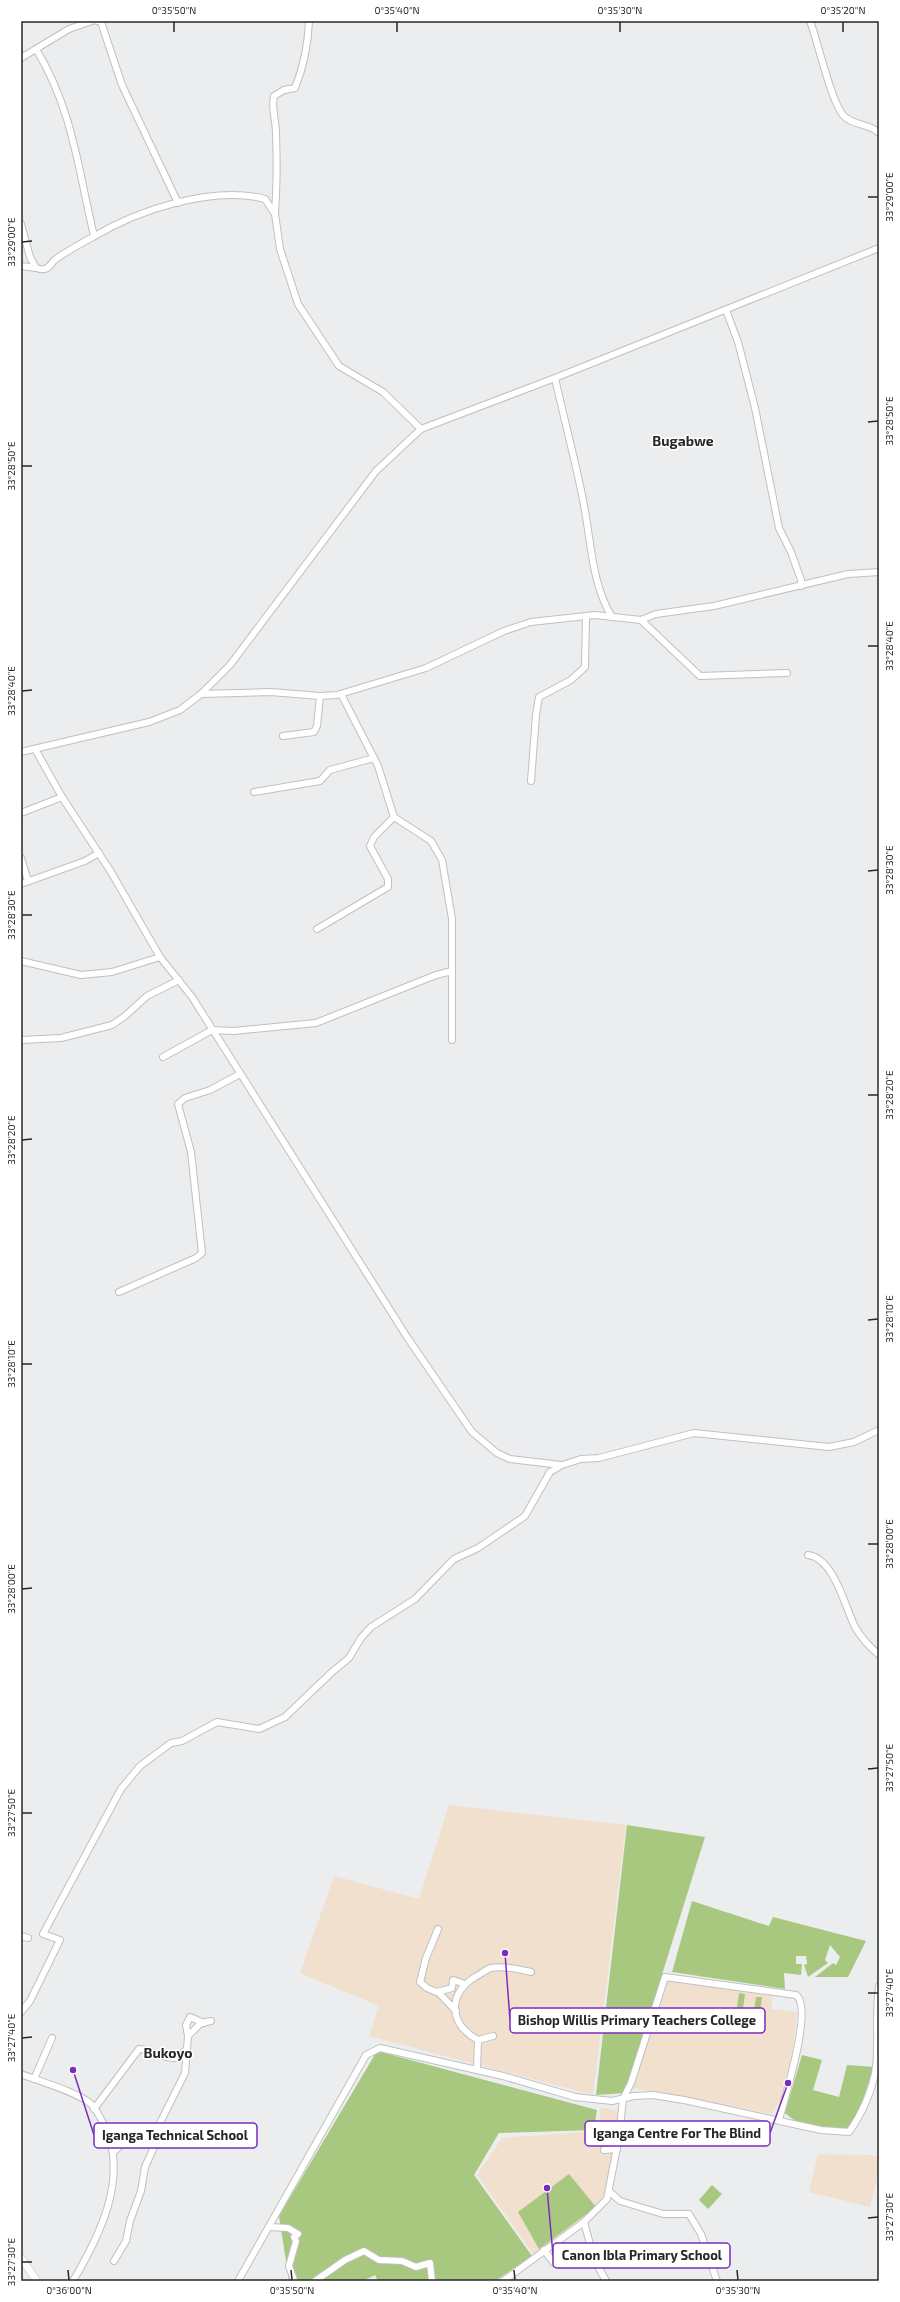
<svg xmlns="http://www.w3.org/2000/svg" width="900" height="2302" font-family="'Exo 2',sans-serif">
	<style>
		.education { fill: #f2e0cf }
		.green { fill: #a8c87f }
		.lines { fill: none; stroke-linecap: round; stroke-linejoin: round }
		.minor-casing { stroke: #bfc0c1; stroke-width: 8 }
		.major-casing { stroke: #bfc0c1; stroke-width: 8 }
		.minor { stroke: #fff; stroke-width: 6 }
		.major { stroke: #fff; stroke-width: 7 }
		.ticks { fill: none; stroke: #272728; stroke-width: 1.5 }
		.labels { text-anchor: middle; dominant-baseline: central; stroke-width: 3; stroke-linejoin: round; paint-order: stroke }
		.quarter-label { font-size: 14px; font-weight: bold; fill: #272728; stroke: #fff }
		.leader { fill: none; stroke: #7b2cbf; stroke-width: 1.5 }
		.callout-dot { fill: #7b2cbf; stroke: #fff; stroke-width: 1.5 }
		.callout { fill: #fff; stroke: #7b2cbf; stroke-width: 1.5 }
		.callout-label { font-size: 13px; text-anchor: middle; font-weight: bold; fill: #272728 }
		.neatline { fill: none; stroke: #272728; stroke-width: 1.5 }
		.ticks-label { font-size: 10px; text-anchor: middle; fill: #272728 }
	</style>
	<rect width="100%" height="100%" fill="#ecedef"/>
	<!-- education -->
	<g class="education">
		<polygon points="449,1805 626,1825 593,2095 369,2036 379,2006 300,1973 334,1876 419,1899"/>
		<polygon points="666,1981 773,1996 771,2009 797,2012 792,2055 781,2098 773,2114 633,2088"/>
		<polygon points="601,2108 619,2110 611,2178 606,2197 599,2207 534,2255 477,2175 502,2138 597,2131"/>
		<polygon points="818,2154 870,2155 879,2157 879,2170 870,2207 809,2192"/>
	</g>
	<!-- green -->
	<g class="green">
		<polygon points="627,1825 705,1837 625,2093 596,2095"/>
		<polygon points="692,1901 769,1926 773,1917 866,1941 848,1977 815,1977 833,1963 836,1965 840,1957 830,1945 825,1960 828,1963 808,1977 804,1965 807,1964 806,1956 796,1956 796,1964 802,1964 801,1975 784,1973 785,1989 672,1972"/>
		<polygon points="739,1993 745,1994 741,2023 735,2022"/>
		<polygon points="756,1997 762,1997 758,2026 752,2025"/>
		<polygon points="377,2051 597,2110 594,2130 499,2133 474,2175 532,2256 495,2281 378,2281 375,2275 363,2281 289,2281 279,2216"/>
		<path d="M802,2055l20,5 -9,30 26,7 8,-32 27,2 -18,53 -8,10c-22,-1 -46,-1 -63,-17z"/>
		<polygon points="569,2174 596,2207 539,2249 518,2212"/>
		<polygon points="712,2185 722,2194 708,2209 699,2200"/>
	</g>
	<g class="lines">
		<defs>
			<g id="minor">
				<polyline points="97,21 101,22 122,85 178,203"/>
				<path d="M810,21c8,21 21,80 33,94 9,11 27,8 36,18"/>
				<path d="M36,49c37,61 42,120 58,187"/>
				<polyline points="21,58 69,29 92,21"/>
				<path d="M275,212c2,-26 2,-52 1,-79 0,-12 -5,-26 -2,-37l10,-6 11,-2c9,-22 13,-43 14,-67"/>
				<path d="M21,224l9,33 6,11c3,1 6,2 9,1 6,-2 6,-7 11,-10 11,-8 24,-15 37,-22 45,-27 120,-52 172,-38l10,15 5,35 18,55 41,62 44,26 38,37"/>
				<polyline points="21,266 36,268"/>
				<polyline points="726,310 738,342 755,408 779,528 791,552 801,580 801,586"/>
				<path d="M555,378c9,41 20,81 28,122 8,38 8,83 29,117"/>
				<polyline points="641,620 700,676 787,673"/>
				<polyline points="201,694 271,692 320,696 337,695 426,668 504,631 531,622 595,615 641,620 656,614 714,606 848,574 879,572"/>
				<polyline points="341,694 378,766 394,817 431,841 442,860 452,919 452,1040"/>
				<polyline points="283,736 314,732 317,726 320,696"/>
				<polyline points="35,749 62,797 111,872 160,957 192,997 407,1337 472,1432 497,1453 510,1459 561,1465"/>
				<polyline points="21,752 149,722 180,710 201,694 230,665 376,471 421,429 555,378 879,248"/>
				<polyline points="531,781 536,715 539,697 571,680 585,667 586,616"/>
				<polyline points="254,792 320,781 330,770 374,758"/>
				<polyline points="21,813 62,797"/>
				<polyline points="21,858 28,881"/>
				<polyline points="21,884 85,861 99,853"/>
				<polyline points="317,929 388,887 388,879 370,846 374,837 394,817"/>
				<polyline points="21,961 81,975 112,972 160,957"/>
				<polyline points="21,1040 61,1038 112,1025 125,1016 147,996 179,980"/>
				<polyline points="163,1057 212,1030 234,1031 316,1023 436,975 452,971"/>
				<polyline points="119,1292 196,1258 202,1253 191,1152 178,1104 185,1098 210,1090 240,1074"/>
				<path d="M808,1555c26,3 37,52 47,72 5,9 16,21 24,28"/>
				<polyline points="438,1929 426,1958 420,1982 427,1988 439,1993 456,2011"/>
				<polyline points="21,1936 28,1938"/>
				<polyline points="437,1992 452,1988 453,1980 465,1984"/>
				<polyline points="21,2012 30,2001 60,1940 43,1934 121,1789 140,1766 171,1743 182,1741 217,1722 259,1729 285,1717 332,1672 349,1658 361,1638 371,1627 415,1599 454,1559 478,1548 525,1516 550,1472 562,1465 581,1459 599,1458 694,1433 829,1447 854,1442 879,1430"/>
				<polyline points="188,2036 186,2025 190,2017 204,2023"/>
				<polyline points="478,2040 493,2036"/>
				<path d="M477,2070l1,-30c-29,-16 -31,-45 -3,-63 5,-2 11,-8 16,-9 14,-2 27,1 40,4"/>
				<path d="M21,2074c17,7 57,18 70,30 6,6 10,15 14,23 24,51 -6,110 -32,154"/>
				<polyline points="34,2079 52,2038"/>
				<path d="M94,2109l45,-60c5,-1 24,10 37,9l10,-8"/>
				<polyline points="125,2139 124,2132 127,2129 135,2132"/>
				<polyline points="604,2150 617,2149"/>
				<path d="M113,2153c17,-18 21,-22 45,-26"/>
				<polyline points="610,2192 620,2201 663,2214 689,2214 701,2234 717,2281"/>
				<polyline points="584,2222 594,2259 606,2281"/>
				<polyline points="269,2227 288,2228 298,2234 294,2237 296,2241 289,2266 294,2280"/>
				<polyline points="544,2250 554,2263"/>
				<polyline points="114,2261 126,2241 130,2221 141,2191 145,2167 159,2136 158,2127 185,2073 188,2036 201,2023 211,2021"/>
				<path d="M238,2281l128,-226 14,-7 123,28 72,21 37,4 22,-5 19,-1 31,5 137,30 28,2c13,-18 24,-43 27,-65 3,-27 -1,-54 3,-81"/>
				<polyline points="315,2281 345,2260 364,2251 379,2260 402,2261 416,2267 430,2263 432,2281"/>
				<path d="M503,2281l81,-59 23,-23 12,-62 4,-38 8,-16 34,-106 131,18c18,12 -12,105 -17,125"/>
			</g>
			<polyline id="major" points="21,2258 37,2281"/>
		</defs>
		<!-- minor casing -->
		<use href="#minor" class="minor-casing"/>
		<!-- major casing -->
		<use href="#major" class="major-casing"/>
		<!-- minor -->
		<use href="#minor" class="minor"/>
		<!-- major -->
		<use href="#major" class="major"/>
	</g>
	<!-- ticks -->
	<path class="ticks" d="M174,22v10M397,22v10M620,22v10M843,22v10M868,197h10M22,242l10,-1M868,422l10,-1M22,466h10M868,646h10M22,691l10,-1M868,871l10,-1M22,915h10M868,1095h10M22,1140l10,-1M868,1320l10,-1M22,1364h10M868,1544h10M22,1589l10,-1M868,1769l10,-1M22,1813h10M868,1993h10M22,2038l10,-1M868,2218l10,-1M22,2262h10M68,2270l1,10M291,2270l1,10M514,2270l1,10M737,2270l1,10"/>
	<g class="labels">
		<!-- quarter labels -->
		<g class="quarter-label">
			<text x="683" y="440">Bugabwe</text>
			<text x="168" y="2052">Bukoyo</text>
		</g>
	</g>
	<!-- callouts -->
	<path class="leader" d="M505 1953L510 2020M788 2083L770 2133M73 2070L94 2135M547 2188L553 2255"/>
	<g class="callout-dot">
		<circle cx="505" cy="1953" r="4"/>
		<circle cx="788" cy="2083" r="4"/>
		<circle cx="73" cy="2070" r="4"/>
		<circle cx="547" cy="2188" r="4"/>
	</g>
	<g class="callout">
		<rect x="510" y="2008" width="255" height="25" rx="4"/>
		<rect x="585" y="2121" width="185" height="25" rx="4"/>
		<rect x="94" y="2123" width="163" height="25" rx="4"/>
		<rect x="553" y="2243" width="177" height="25" rx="4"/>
	</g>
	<g class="callout-label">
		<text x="637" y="2025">Bishop Willis Primary Teachers College</text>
		<text x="677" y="2138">Iganga Centre For The Blind</text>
		<text x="175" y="2140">Iganga Technical School</text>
		<text x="642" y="2260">Canon Ibla Primary School</text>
	</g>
	<!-- border -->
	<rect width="900" height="2302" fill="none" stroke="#ffffff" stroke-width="44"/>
	<rect x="22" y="22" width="856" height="2258" class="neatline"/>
	<g class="ticks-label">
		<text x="174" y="14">0°35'50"N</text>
		<text x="397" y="14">0°35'40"N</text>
		<text x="620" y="14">0°35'30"N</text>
		<text x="843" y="14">0°35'20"N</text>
		<text transform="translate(889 197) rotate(-90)" y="4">33°29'00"E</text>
		<text transform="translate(11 242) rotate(-90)" y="4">33°29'00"E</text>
		<text transform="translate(889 421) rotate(-90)" y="4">33°28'50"E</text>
		<text transform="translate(11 466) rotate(-90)" y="4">33°28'50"E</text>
		<text transform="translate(889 646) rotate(-90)" y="4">33°28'40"E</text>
		<text transform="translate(11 691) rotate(-90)" y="4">33°28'40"E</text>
		<text transform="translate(889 870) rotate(-90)" y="4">33°28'30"E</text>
		<text transform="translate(11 915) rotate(-90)" y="4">33°28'30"E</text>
		<text transform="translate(889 1095) rotate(-90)" y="4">33°28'20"E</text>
		<text transform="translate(11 1140) rotate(-90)" y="4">33°28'20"E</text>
		<text transform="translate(889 1319) rotate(-90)" y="4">33°28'10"E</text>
		<text transform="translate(11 1364) rotate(-90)" y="4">33°28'10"E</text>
		<text transform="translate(889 1544) rotate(-90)" y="4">33°28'00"E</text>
		<text transform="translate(11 1589) rotate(-90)" y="4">33°28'00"E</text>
		<text transform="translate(889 1768) rotate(-90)" y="4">33°27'50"E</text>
		<text transform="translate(11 1813) rotate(-90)" y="4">33°27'50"E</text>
		<text transform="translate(889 1993) rotate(-90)" y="4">33°27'40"E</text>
		<text transform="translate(11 2038) rotate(-90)" y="4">33°27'40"E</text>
		<text transform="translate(889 2217) rotate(-90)" y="4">33°27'30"E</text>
		<text transform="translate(11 2262) rotate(-90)" y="4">33°27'30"E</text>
		<text x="69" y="2294">0°36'00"N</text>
		<text x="292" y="2294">0°35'50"N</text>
		<text x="515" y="2294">0°35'40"N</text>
		<text x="738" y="2294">0°35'30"N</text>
	</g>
</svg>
